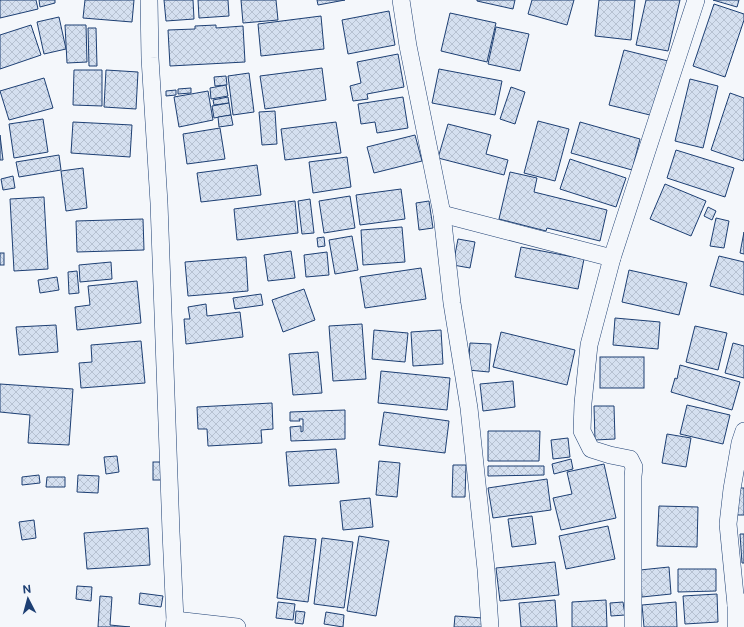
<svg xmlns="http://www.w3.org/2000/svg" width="744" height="627" font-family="'Public Sans',sans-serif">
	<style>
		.building { fill: url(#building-cross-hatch); stroke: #1d3f73 }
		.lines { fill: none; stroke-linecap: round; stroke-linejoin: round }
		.street-casing { stroke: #1d3f73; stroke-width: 18 }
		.street { stroke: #f4f7fb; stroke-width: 17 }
	</style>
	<defs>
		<pattern id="building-cross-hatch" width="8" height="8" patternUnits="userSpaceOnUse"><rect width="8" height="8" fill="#d5e0f0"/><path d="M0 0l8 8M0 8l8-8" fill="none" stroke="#b6c1d1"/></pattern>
	</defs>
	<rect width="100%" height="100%" fill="#f4f7fb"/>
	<!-- building -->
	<g class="building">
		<polygon points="0,0 36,0 38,9 0,18"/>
		<polygon points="39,0 55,0 55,3 40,7"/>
		<polygon points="85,0 134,0 132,22 83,18"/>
		<polygon points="164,0 193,0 194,19 166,21"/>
		<polygon points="198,0 228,0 229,16 199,18"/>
		<polygon points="241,0 276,0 278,20 243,23"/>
		<polygon points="317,0 345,0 318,5"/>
		<polygon points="477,0 515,0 513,9 477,1"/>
		<polygon points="532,0 574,0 567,25 528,14"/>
		<polygon points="599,0 635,0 631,40 595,36"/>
		<polygon points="646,0 680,0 668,51 636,45"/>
		<polygon points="713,0 739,0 737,7"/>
		<polygon points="714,4 744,14 744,20 725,77 693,66"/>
		<polygon points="389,11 395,45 348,54 342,20"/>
		<polygon points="450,13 496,23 487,62 441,51"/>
		<polygon points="321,16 324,49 261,56 258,24"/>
		<polygon points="59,17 66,49 44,54 37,22"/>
		<polygon points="31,25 41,55 0,69 0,35"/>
		<polygon points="65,25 86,25 87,62 67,63"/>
		<polygon points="216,25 216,28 243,26 245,62 170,66 168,30 195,29 195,26"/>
		<polygon points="496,27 529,34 520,71 488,64"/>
		<polygon points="88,28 96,28 97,66 89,66"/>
		<polygon points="624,50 668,61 654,116 609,105"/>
		<polygon points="398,54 404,87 367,94 368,99 353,101 350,86 361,83 357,62"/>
		<polygon points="322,68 326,100 265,109 260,76"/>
		<polygon points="439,69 502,81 495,115 432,103"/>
		<polygon points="74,70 102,70 102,106 73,105"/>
		<polygon points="106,70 138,72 136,109 104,107"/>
		<polygon points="249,73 254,112 233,115 228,76"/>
		<polygon points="226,76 227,85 215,86 214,77"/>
		<polygon points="44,78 53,108 9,120 0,91"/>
		<polygon points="690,79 718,86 703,148 675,141"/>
		<polygon points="226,85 228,96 211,99 210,88"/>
		<polygon points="511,87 525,92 515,124 500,119"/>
		<polygon points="191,88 191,93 178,94 178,89"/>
		<polygon points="176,90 176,95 166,96 166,91"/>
		<polygon points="208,91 213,120 179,127 174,97"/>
		<polygon points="730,93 744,98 744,158 743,161 711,150"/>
		<polygon points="228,97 229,103 214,105 213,100"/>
		<polygon points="403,97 408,128 377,133 375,122 361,124 358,104"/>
		<polygon points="229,103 231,115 214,118 212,106"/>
		<polygon points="275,111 277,144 262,145 259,112"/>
		<polygon points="231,115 233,125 219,127 218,117"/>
		<polygon points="43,119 48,152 14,158 9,124"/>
		<polygon points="538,121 569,129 555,181 524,173"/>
		<polygon points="73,122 132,125 130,157 71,153"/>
		<polygon points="336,122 341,153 285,160 281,129"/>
		<polygon points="580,122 640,139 632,170 571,153"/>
		<polygon points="448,124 491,135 486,154 508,160 504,175 438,158"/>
		<polygon points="220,128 225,159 187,164 183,134"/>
		<polygon points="0,135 3,160 0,160"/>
		<polygon points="415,135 422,161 374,173 367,147"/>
		<polygon points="676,150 734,168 725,197 667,178"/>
		<polygon points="59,155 61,170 19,177 16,162"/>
		<polygon points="347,157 351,187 313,193 309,162"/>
		<polygon points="570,159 626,178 616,207 560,189"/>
		<polygon points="257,165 261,195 201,202 197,173"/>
		<polygon points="83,168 87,208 66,211 61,171"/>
		<polygon points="510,172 537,178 534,192 607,210 600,241 547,228 546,231 499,219"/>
		<polygon points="13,176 15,188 3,190 1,179"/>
		<polygon points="665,184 706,201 691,236 650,219"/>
		<polygon points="401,189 405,219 360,225 356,195"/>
		<polygon points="350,196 355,228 324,233 319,201"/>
		<polygon points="44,197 48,269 14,271 10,199"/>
		<polygon points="310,199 314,233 302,234 298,201"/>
		<polygon points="295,201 298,233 237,240 234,209"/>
		<polygon points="429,201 433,228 419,230 416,203"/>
		<polygon points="708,207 716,211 712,220 704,216"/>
		<polygon points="716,218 729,221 724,248 710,246"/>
		<polygon points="143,219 144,250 77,252 76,221"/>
		<polygon points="402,227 405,262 363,265 361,230"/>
		<polygon points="744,232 744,254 740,253"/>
		<polygon points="352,236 358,270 335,274 329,240"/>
		<polygon points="324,237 325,246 318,247 317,238"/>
		<polygon points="458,239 475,242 470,268 453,265"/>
		<polygon points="521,247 584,259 578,289 515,277"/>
		<polygon points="291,251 295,278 268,281 264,255"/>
		<polygon points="327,252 329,275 306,277 304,255"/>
		<rect x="0" y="253" width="4" height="12"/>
		<polygon points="719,256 744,262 744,295 710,286"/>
		<polygon points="246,257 248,291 188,296 185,262"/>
		<polygon points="111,262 112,279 80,282 79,265"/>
		<polygon points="421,268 426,299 365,308 360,277"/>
		<polygon points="629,270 687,283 679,315 622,302"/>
		<polygon points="77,271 79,293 69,294 68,272"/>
		<polygon points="57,277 59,290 40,293 38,280"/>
		<polygon points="137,281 141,323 77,330 75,307 90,305 88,286"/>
		<polygon points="304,289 315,320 283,332 272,300"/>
		<polygon points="261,294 263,305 235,309 233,298"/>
		<polygon points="206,304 207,316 240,312 243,337 186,344 184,319 190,319 188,307"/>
		<polygon points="615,318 660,322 658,349 613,345"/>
		<polygon points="362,324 366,379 333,381 329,326"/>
		<polygon points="56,325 58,352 19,355 16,327"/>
		<polygon points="695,326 727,333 718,370 686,362"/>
		<polygon points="374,330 408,333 405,362 372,359"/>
		<polygon points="441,330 443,364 413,366 411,332"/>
		<polygon points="501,332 575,350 567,385 493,367"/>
		<polygon points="141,341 145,383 81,388 79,363 92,362 91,345"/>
		<polygon points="470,343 491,344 489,372 468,370"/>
		<polygon points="733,343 744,346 744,378 725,373"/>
		<polygon points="318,352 322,393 293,395 289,354"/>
		<rect x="600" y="357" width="44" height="31"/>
		<polygon points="680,365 740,382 732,410 671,392 675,378 677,379"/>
		<polygon points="381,371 450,378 447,410 378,403"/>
		<polygon points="513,381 515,407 483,411 480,384"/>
		<polygon points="0,384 73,389 69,445 28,443 30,415 0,412"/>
		<polygon points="272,403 273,429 261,430 262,443 208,446 207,429 198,429 197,407"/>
		<polygon points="687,405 730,415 723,444 680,434"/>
		<polygon points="594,406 614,406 615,439 595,440"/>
		<polygon points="345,410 345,439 291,441 290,427 301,426 301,432 303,431 303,419 299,419 300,421 290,421 290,412"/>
		<polygon points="384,412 449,421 445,453 379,445"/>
		<polygon points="488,431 540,431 539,461 488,461"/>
		<polygon points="667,434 691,438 686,467 662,463"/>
		<polygon points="568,438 570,457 553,459 551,440"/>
		<polygon points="336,449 339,483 289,486 286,452"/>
		<polygon points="117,456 119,472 106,474 104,457"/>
		<polygon points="571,459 573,469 554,474 552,464"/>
		<polygon points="379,461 400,463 397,497 376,495"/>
		<rect x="153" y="462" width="8" height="18"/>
		<polygon points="604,464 616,518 561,530 553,498 572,494 567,472"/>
		<polygon points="453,465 466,465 465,497 452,497"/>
		<polygon points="488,466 544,466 544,475 488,476"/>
		<polygon points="39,475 40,483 22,485 22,477"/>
		<polygon points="78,475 99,476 98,493 77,492"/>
		<polygon points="47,477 65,477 65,487 46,487"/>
		<polygon points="547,479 551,510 493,518 488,488"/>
		<polygon points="740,488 744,488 744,515 737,515"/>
		<polygon points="370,498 373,527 343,530 340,501"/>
		<polygon points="659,506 698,507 697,547 657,546"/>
		<polygon points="532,516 536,544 512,547 508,519"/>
		<polygon points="34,520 36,538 22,540 19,522"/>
		<polygon points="608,526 615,559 566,569 559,536"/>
		<polygon points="148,528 150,565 87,569 84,533"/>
		<polygon points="740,534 744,534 744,563 742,563"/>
		<polygon points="284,536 316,539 308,602 277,598"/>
		<polygon points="359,536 389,541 376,616 347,611"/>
		<polygon points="322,538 353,542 344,608 314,604"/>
		<polygon points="555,562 559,595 500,601 496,568"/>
		<polygon points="669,567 671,594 642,597 640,570"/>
		<polygon points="678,569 716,569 716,591 678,592"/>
		<polygon points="77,586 92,587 91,601 76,599"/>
		<polygon points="140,593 163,596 161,607 139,604"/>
		<polygon points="717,594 718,622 685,624 683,596"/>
		<polygon points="100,596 112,597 110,625 130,627 98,627"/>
		<polygon points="555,600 557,627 521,627 519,603"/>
		<polygon points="606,600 607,627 572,627 572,602"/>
		<polygon points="278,602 295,604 293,620 276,618"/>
		<polygon points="623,602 625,615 611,616 610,603"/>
		<polygon points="676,602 677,627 644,627 642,605"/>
		<polygon points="296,611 305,612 303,624 295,623"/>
		<polygon points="326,612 344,615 343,627 324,624"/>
		<polygon points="455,616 483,618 482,627 454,627"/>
	</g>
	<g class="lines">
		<defs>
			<g id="street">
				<polyline points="149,0 150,58 159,203 171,532 175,620 174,627"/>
				<polyline points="401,0 408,46 442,214 452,303 469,408 486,569 490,627"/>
				<polyline points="442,214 612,258"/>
				<polyline points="736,605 728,524 732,489 740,443 744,431"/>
				<polyline points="175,620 237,627"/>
				<polyline points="633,627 633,476 634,467 630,459 610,455 591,449 582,431 583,403 589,345 612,258 696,0"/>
				<polyline points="736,627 736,605 744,602"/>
			</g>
		</defs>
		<!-- street casing -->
		<use href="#street" class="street-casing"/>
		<!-- street -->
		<use href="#street" class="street"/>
	</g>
	<!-- north arrow -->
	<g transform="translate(28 599) rotate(354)" stroke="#f4f7fb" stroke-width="3" paint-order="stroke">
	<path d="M0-3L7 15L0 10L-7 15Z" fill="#1d3f73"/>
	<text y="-6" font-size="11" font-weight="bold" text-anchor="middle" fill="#1d3f73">N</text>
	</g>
</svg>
